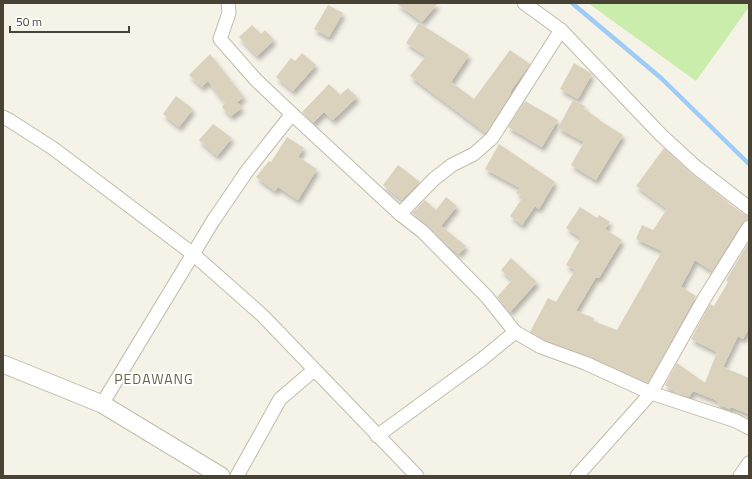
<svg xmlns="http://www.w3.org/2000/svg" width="752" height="479" font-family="'Titillium Web',sans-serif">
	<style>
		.green { fill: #cbedac }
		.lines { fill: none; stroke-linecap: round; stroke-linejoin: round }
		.stream { stroke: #9eccf7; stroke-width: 4.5 }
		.building { fill: #dbd2be; filter: url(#shadow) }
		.minor-casing { stroke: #c2bba9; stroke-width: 15 }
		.tertiary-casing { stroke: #c2bba9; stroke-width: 19 }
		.minor { stroke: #fff; stroke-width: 13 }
		.tertiary { stroke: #fff; stroke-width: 17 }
		.labels { text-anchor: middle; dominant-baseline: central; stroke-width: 4; stroke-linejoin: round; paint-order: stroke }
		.quarter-label { font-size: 14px; letter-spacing: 1px; fill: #6d624b; stroke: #fff }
	</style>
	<defs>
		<filter id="shadow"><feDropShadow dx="2.5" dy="4.5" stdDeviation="2" flood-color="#0004"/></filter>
	</defs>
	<rect width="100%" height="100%" fill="#f5f2e7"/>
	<!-- green -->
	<polygon class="green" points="588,3 749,3 749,7 696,81"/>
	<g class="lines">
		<!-- stream -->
		<polyline class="stream" points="572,3 661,78 749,164"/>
	</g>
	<!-- building -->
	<g class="building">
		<polygon points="396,3 438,3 422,22"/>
		<polygon points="328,5 343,13 329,37 314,29"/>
		<polygon points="419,23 469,55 451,82 474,99 510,50 530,64 510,92 511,93 486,133 410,76 426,56 406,43"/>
		<polygon points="252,25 261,34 265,30 274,40 257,56 239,37"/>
		<polygon points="302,53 316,65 293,91 276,77 291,58 295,61"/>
		<polygon points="210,54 244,97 237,102 242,108 231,116 222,107 225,103 208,81 202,87 189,75"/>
		<polygon points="574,63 592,74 578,99 560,89"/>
		<polygon points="329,84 340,95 348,88 357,97 333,120 324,112 313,123 302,112"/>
		<polygon points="176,96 193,109 179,127 163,114"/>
		<polygon points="573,100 585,106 584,109 599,119 599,120 623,135 596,180 571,165 584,142 558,128"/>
		<polygon points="525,101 558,120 542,147 508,127"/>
		<polygon points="213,124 232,138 217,156 199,140"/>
		<polygon points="287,137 304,148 298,157 317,169 298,200 278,187 275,191 256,177 269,161 271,162"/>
		<polygon points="499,144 555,182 539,209 535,206 522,225 510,216 523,197 516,193 520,188 485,169"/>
		<polygon points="664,148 691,173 728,202 728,203 744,214 749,216 749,219 742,223 712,271 695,260 681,287 696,296 648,383 588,356 544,340 530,332 548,298 556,302 575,270 566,265 581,238 566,228 580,207 597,218 599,215 610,222 605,229 622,240 599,278 596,277 576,311 594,318 593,321 617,330 662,251 636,239 642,225 653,230 667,209 636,186"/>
		<polygon points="398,165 420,182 402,200 383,185"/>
		<polygon points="446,197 457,206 441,226 466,246 459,254 447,245 428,226 412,213 425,200 436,210"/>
		<polygon points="749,242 749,328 743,339 738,336 723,367 749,378 749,414 731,407 730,409 717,404 718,401 693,391 689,397 676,393 665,385 677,363 705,383 717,352 691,339 710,304 714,306 728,282 726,280"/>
		<polygon points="511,258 537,282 510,312 497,297 512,280 501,270"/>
	</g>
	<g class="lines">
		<defs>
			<g id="minor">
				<polyline points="228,3 229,13 220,39 256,80 292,114 400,214 423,232 487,297 515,332 541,347 585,363 651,393 736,421 749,428"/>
				<polyline points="524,3 561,30 661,135 696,167 749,208"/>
				<polyline points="3,117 9,120 54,149 193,254 263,316 417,476"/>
				<polyline points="400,214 434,179 452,165 474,154 492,138 561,30"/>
				<polyline points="102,404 213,221 247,171 292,114"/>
				<polyline points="377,436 481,360 515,332"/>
				<polyline points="237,476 280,399 314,370"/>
				<polyline points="577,476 651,393 704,299 749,227"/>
				<polyline points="740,476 749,463"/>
			</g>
			<polyline id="tertiary" points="3,364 102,404 221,476"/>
		</defs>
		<!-- minor casing -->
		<use href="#minor" class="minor-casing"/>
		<!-- tertiary casing -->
		<use href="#tertiary" class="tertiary-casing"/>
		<!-- minor -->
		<use href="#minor" class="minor"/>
		<!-- tertiary -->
		<use href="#tertiary" class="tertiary"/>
	</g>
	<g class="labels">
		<!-- quarter labels -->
		<g class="quarter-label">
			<text x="154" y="378">PEDAWANG</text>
		</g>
	</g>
	<!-- border -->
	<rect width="752" height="479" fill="none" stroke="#494335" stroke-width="8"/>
	<!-- scale -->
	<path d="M10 26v6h119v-6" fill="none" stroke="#494335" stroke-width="2"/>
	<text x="16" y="26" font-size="12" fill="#494335" stroke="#ffffff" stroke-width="3" paint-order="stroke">50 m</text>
</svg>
